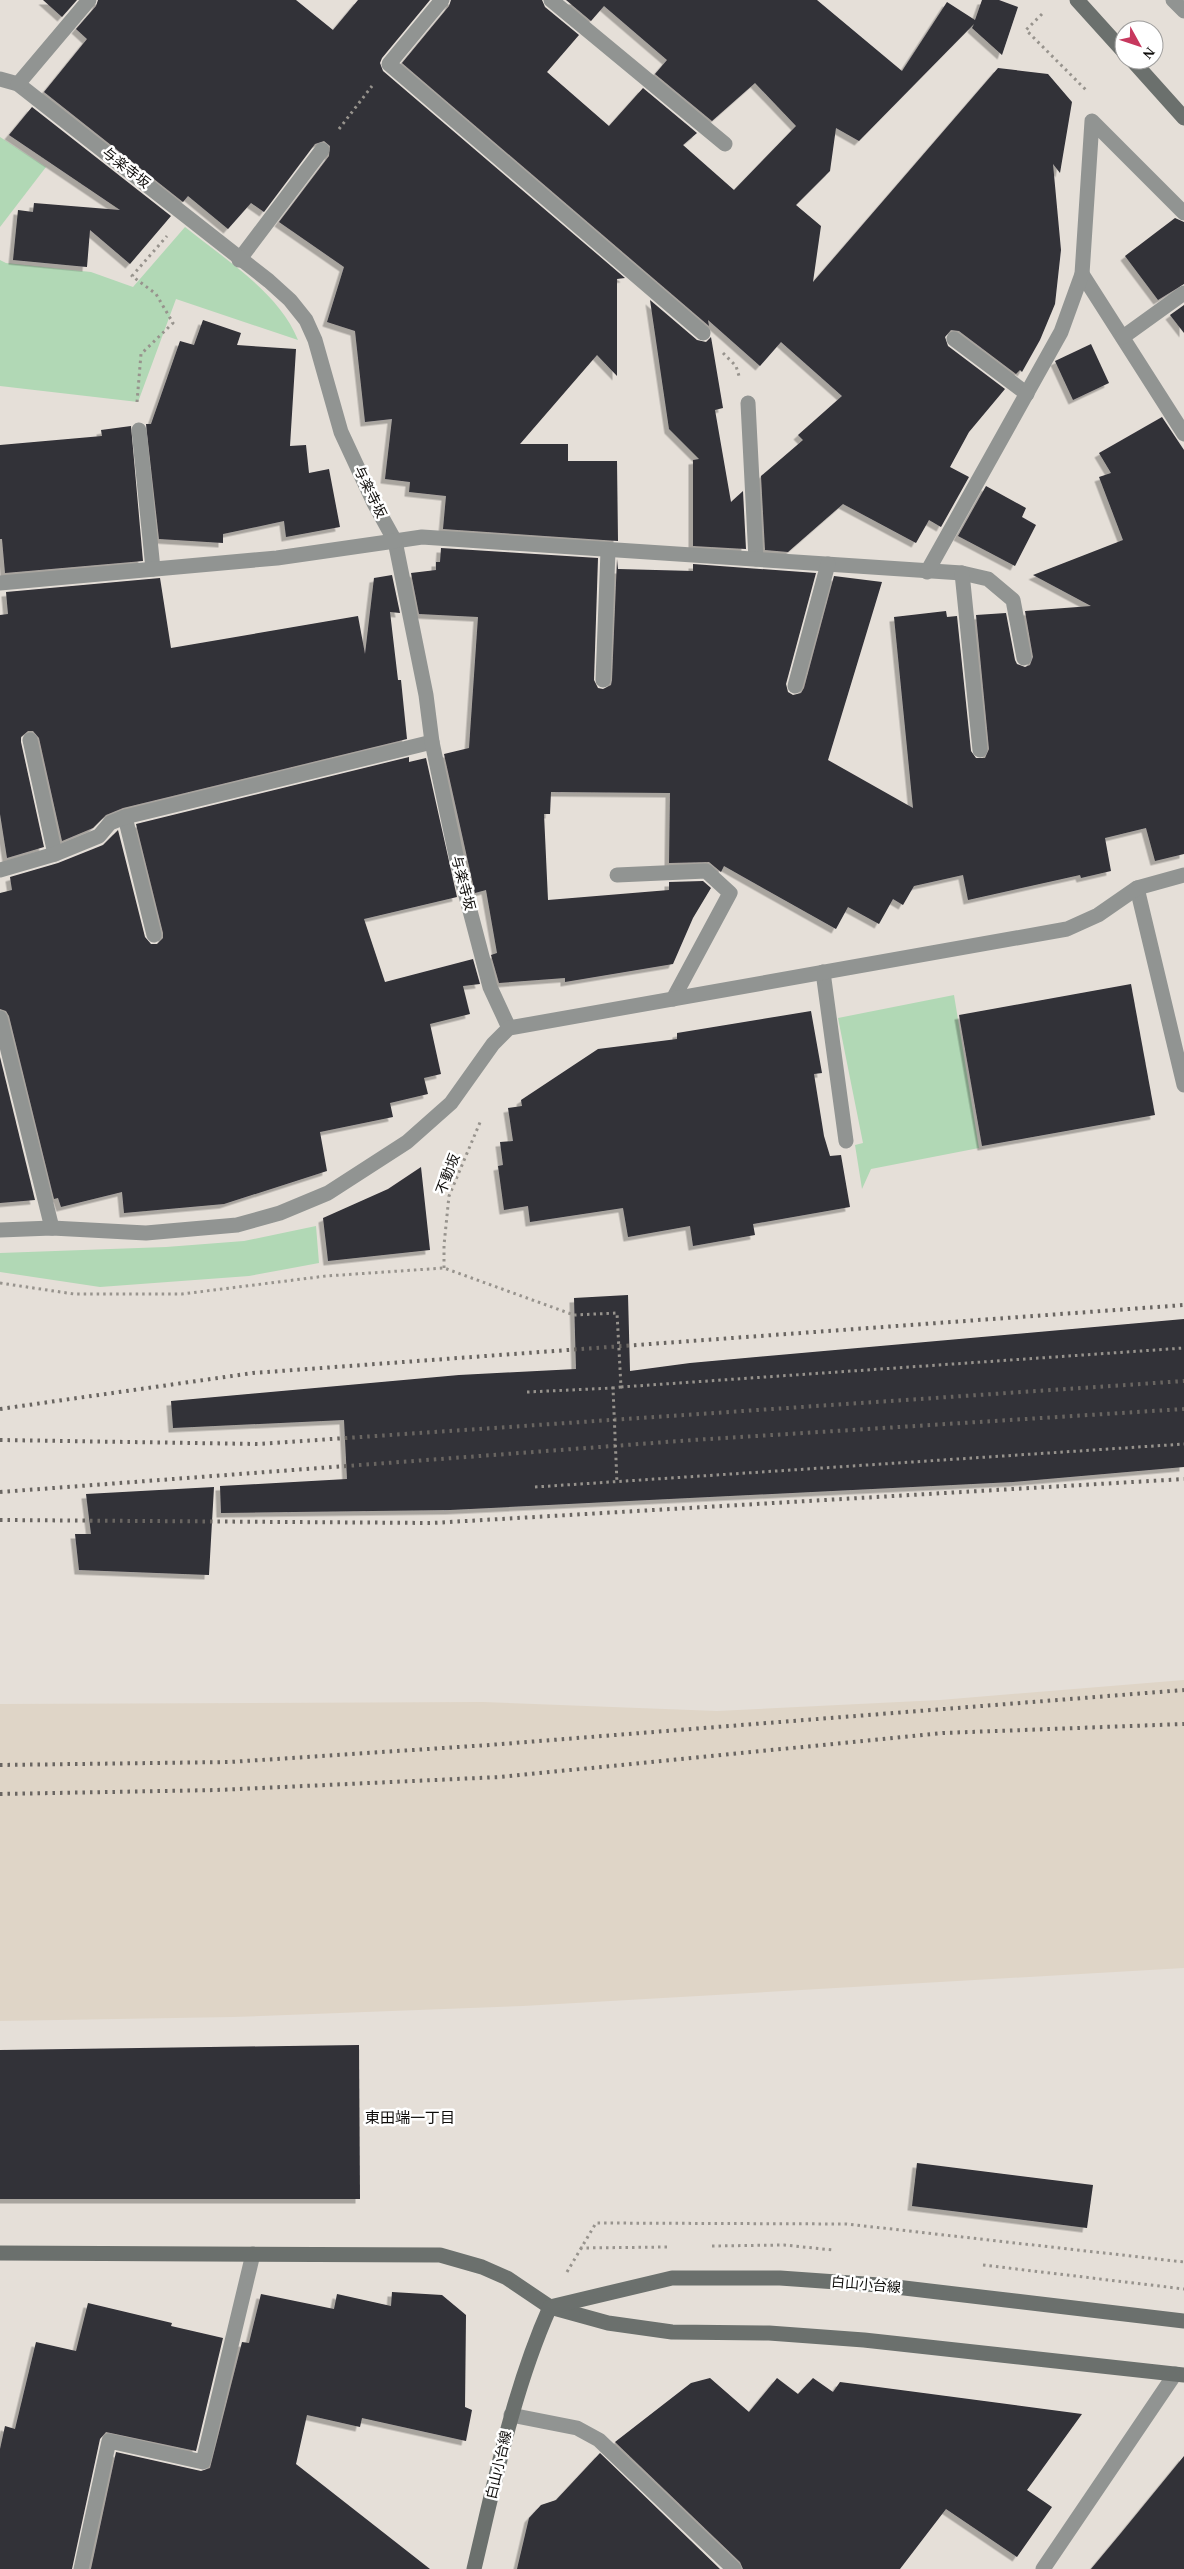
<svg xmlns="http://www.w3.org/2000/svg" width="1184" height="2569" font-family="'Times New Roman','Noto Sans JP',serif">
	<style>
		.built { fill: #dfd5c7 }
		.green { fill: #b1d8b5 }
		.building { fill: #313037; filter: url(#shadow) }
		.lines { fill: none; stroke-linecap: round; stroke-linejoin: round }
		.path { stroke: #97938d; stroke-width: 3; stroke-dasharray: 2.5 4; stroke-linecap: butt }
		.lane { stroke: #919492; stroke-width: 15 }
		.street { stroke: #919492; stroke-width: 15 }
		.secondary { stroke: #6b706d; stroke-width: 15 }
		.rail { stroke: #696561; stroke-width: 4; stroke-dasharray: 2.5 5; stroke-linecap: butt }
		.path-bridge { stroke: #97938d; stroke-width: 3; stroke-dasharray: 2.5 4; stroke-linecap: butt }
		.labels { text-anchor: middle; dominant-baseline: central; stroke-width: 5; stroke-linejoin: round; paint-order: stroke }
		.street-label { font-size: 14px; fill: #0e0c0a; stroke: #fff }
		.neighbourhood-label { font-size: 15px; fill: #0e0c0a; stroke: #fff }
	</style>
	<defs>
		<filter id="shadow"><feDropShadow dx="-4.5" dy="4.5" stdDeviation="0" flood-color="#0004"/></filter>
	</defs>
	<rect width="100%" height="100%" fill="#e5dfd8"/>
	<!-- built -->
	<polygon class="built" points="1184,1680 1184,1968 523,2006 233,2017 0,2021 0,1704 483,1702 717,1711 940,1700"/>
	<!-- green -->
	<g class="green">
		<polygon points="0,137 46,167 0,227"/>
		<path d="M185,227c39,32 94,65 113,113l-122,-41 -38,103 -138,-16v-126l6,3 85,9 42,15z"/>
		<polygon points="954,995 979,1148 871,1169 862,1189 855,1145 863,1143 838,1018"/>
		<polygon points="316,1226 319,1263 249,1276 100,1287 0,1272 0,1253 166,1247 244,1241"/>
	</g>
	<!-- building -->
	<g class="building">
		<polygon points="43,0 77,0 62,17"/>
		<polygon points="98,0 296,0 333,30 358,0 430,0 382,58 380,63 383,71 625,278 617,279 617,376 597,355 520,444 568,444 568,461 617,461 618,541 443,529 446,496 409,492 410,482 385,479 392,419 365,422 355,331 327,322 344,267 279,222 329,156 330,146 324,141 315,144 264,212 251,203 228,229 188,196 183,202 44,92 87,39 76,29 96,6"/>
		<polygon points="451,0 542,0 545,7 579,35 547,72 609,126 643,88 697,133 683,145 734,190 796,126 755,83 712,121 655,74 667,60 604,6 591,21 566,0 817,0 902,71 947,2 975,20 982,0 999,0 1018,7 1002,55 972,28 974,24 859,141 836,128 830,171 796,205 821,226 813,282 998,68 1048,74 1072,102 1060,173 1053,164 1061,250 1055,304 1040,340 1022,372 1020,370 1016,374 959,331 951,330 945,337 948,346 1005,389 969,432 950,467 969,477 941,527 929,520 916,543 843,504 788,552 765,550 761,476 803,440 798,435 842,396 781,342 760,366 708,320 709,326 402,63 449,6"/>
		<polygon points="32,107 171,216 130,264 90,230 87,267 13,260 18,210 33,212 34,203 120,210 9,135"/>
		<polygon points="1175,218 1184,222 1184,284 1158,300 1125,256"/>
		<polygon points="650,300 697,340 706,342 711,337 723,408 715,410 731,502 743,491 746,549 693,546 693,460 699,459 669,429"/>
		<polygon points="1184,305 1184,333 1170,315"/>
		<polygon points="203,320 241,333 237,345 296,349 290,446 306,445 309,473 329,469 340,527 286,537 284,521 223,534 223,543 159,539 146,424 151,424 180,341 194,345"/>
		<polygon points="1091,344 1109,383 1073,400 1055,361"/>
		<polygon points="1162,417 1184,450 1184,854 1155,861 1146,828 1105,838 1111,871 1081,878 1080,875 968,900 963,875 914,886 903,905 893,899 879,924 848,907 836,929 724,866 721,872 709,862 669,863 670,793 551,792 550,814 544,814 548,900 669,890 669,882 703,881 711,888 693,918 673,964 565,982 565,978 499,983 491,955 497,953 486,890 475,893 444,754 469,748 478,617 419,614 411,573 436,570 436,562 440,562 441,548 598,558 594,680 598,688 603,689 611,685 612,680 617,559 618,569 693,571 693,564 816,573 786,684 788,692 793,695 801,693 804,688 834,576 882,582 828,760 913,808 894,617 946,611 947,617 957,616 971,751 976,758 985,758 989,749 976,615 1006,613 1015,660 1017,664 1025,667 1030,665 1033,657 1025,611 1091,606 1033,575 1123,540 1099,477 1111,473 1099,453"/>
		<polygon points="131,426 143,561 5,573 2,539 0,539 0,445 102,436 101,430"/>
		<polygon points="986,486 1026,508 1022,517 1036,525 1015,566 958,536"/>
		<polygon points="392,575 400,613 390,612 398,680 401,680 407,739 123,808 106,815 93,828 62,841 39,738 33,731 28,731 21,737 21,742 44,847 7,858 0,814 0,615 8,614 6,592 160,578 171,648 358,616 365,654 374,578"/>
		<polygon points="409,757 409,762 426,758 457,897 364,919 385,982 473,959 480,984 463,986 470,1014 430,1024 441,1074 424,1078 428,1094 390,1103 393,1117 320,1132 327,1171 224,1204 124,1213 122,1192 61,1207 58,1198 54,1199 9,1016 6,1011 0,1009 0,893 12,890 10,877 58,863 103,845 118,830 145,937 151,944 157,944 163,938 163,933 136,824"/>
		<polygon points="1131,984 1155,1115 982,1146 959,1015"/>
		<polygon points="811,1011 822,1073 814,1074 824,1136 830,1156 841,1155 850,1207 753,1224 755,1235 693,1246 690,1226 628,1237 623,1208 530,1222 528,1206 504,1210 498,1166 503,1165 500,1142 513,1141 508,1108 522,1106 521,1100 598,1049 677,1039 677,1033"/>
		<polygon points="0,1057 35,1200 0,1203"/>
		<polygon points="421,1167 430,1250 328,1261 323,1218 388,1189"/>
		<polygon points="628,1295 630,1371 690,1363 1184,1319 1184,1467 1013,1482 450,1510 221,1513 220,1486 347,1479 344,1420 173,1428 171,1401 459,1375 576,1369 574,1298"/>
		<polygon points="214,1487 209,1575 79,1570 75,1534 91,1534 86,1494"/>
		<polygon points="359,2045 360,2199 0,2199 0,2050"/>
		<polygon points="917,2163 1093,2185 1087,2228 912,2206"/>
		<polygon points="392,2292 442,2295 466,2315 465,2407 472,2410 466,2441 362,2418 360,2427 307,2415 296,2464 430,2569 91,2569 116,2452 201,2471 210,2468 242,2342 249,2343 261,2294 334,2309 337,2294 391,2306"/>
		<polygon points="88,2303 172,2323 171,2326 223,2338 196,2451 106,2432 100,2439 72,2569 0,2569 0,2449 5,2426 15,2429 36,2342 76,2351"/>
		<polygon points="710,2378 749,2412 777,2378 798,2394 813,2378 833,2392 840,2382 1082,2414 1027,2490 1052,2507 1017,2557 946,2509 900,2569 743,2569 740,2562 615,2442 691,2383"/>
		<polygon points="599,2454 600,2453 720,2569 517,2569 529,2518 541,2505 556,2500"/>
		<polygon points="1184,2456 1184,2569 1091,2569 1121,2533"/>
	</g>
	<g class="lines">
		<!-- path -->
		<g class="path">
			<polyline points="1042,14 1026,30 1088,92"/>
			<polyline points="339,129 372,86"/>
			<polyline points="723,353 736,366 739,376"/>
			<polyline points="137,402 141,354 173,323 156,294 132,276 167,236"/>
			<polyline points="444,1268 444,1245 449,1196 481,1120"/>
			<polyline points="0,1283 74,1294 182,1294 326,1276 444,1268 574,1315"/>
			<polyline points="621,1387 1184,1348"/>
			<polyline points="527,1392 613,1388"/>
			<polyline points="535,1487 1184,1444"/>
			<polyline points="712,2246 784,2245 833,2250"/>
			<polyline points="580,2248 668,2247"/>
			<polyline points="983,2265 1184,2289"/>
			<polyline points="567,2272 596,2223 847,2224 1184,2262"/>
		</g>
		<!-- lane -->
		<g class="lane">
			<polyline points="442,0 389,64 703,333"/>
			<polyline points="551,0 725,144"/>
			<polyline points="239,260 322,150"/>
			<polyline points="1082,274 1184,434"/>
			<polyline points="1123,337 1184,293"/>
			<polyline points="954,339 1027,394"/>
			<polyline points="748,403 756,559"/>
			<polyline points="139,430 153,569"/>
			<polyline points="395,541 422,537 962,573 988,579 1013,600 1024,658"/>
			<polyline points="927,572 1061,332 1082,274 1092,121 1184,213"/>
			<polyline points="962,573 980,750"/>
			<polyline points="603,680 608,551"/>
			<polyline points="795,686 828,564"/>
			<polyline points="30,740 55,854"/>
			<polyline points="125,817 154,935"/>
			<polyline points="0,870 55,854 99,836 110,823 125,817 432,742"/>
			<polyline points="617,875 706,871 730,893 673,999"/>
			<polyline points="1137,888 1184,1085"/>
			<polyline points="823,972 846,1141"/>
			<polyline points="0,1018 52,1228"/>
			<polyline points="511,2415 577,2428 599,2440 734,2569"/>
		</g>
		<!-- street -->
		<g class="street">
			<polyline points="1173,0 1184,11"/>
			<polyline points="0,79 18,84 269,281 290,300 306,320 315,340 341,432 374,503 395,541 426,695 432,742 458,865 490,987 509,1028"/>
			<polyline points="18,84 89,0"/>
			<polyline points="0,583 277,558 395,541"/>
			<polyline points="0,1230 52,1228 146,1233 237,1225 280,1213 328,1193 407,1142 451,1103 493,1044 509,1028 1067,929 1098,915 1137,888 1184,875"/>
			<polyline points="81,2569 109,2441 203,2462 253,2254"/>
			<polyline points="1043,2569 1175,2374"/>
		</g>
		<!-- secondary -->
		<g class="secondary">
			<polyline points="1077,0 1124,52"/>
			<polyline points="1132,60 1184,118"/>
			<polyline points="0,2253 440,2255 482,2267 507,2278 550,2307 608,2323 672,2332 769,2333 864,2340 1184,2375"/>
			<path d="M474,2569c21,-88 39,-179 76,-262l122,-29h108l99,7 305,36"/>
		</g>
		<!-- rail -->
		<g class="rail">
			<polyline points="0,1409 253,1373 1184,1305"/>
			<polyline points="0,1440 258,1444 1184,1381"/>
			<polyline points="0,1492 693,1440 1184,1409"/>
			<polyline points="0,1520 432,1523 1184,1479"/>
			<polyline points="0,1765 230,1762 489,1745 1184,1690"/>
			<polyline points="0,1794 217,1790 500,1777 943,1733 1184,1724"/>
		</g>
		<!-- path-bridge -->
		<polyline class="path-bridge" points="574,1315 617,1313 621,1387 613,1388 617,1483"/>
	</g>
	<g class="labels">
		<!-- street labels -->
		<g class="street-label">
			<text transform="translate(126 168) rotate(38)">与楽寺坂</text>
			<text transform="translate(370 492) rotate(64)">与楽寺坂</text>
			<text transform="translate(463 883) rotate(75)">与楽寺坂</text>
			<text transform="translate(448 1174) rotate(-69)">不動坂</text>
			<text transform="translate(866 2285) rotate(5)">白山小台線</text>
			<text transform="translate(499 2465) rotate(-77)">白山小台線</text>
		</g>
		<!-- neighbourhood labels -->
		<g class="neighbourhood-label">
			<text x="410" y="2118">東田端一丁目</text>
		</g>
	</g>
	<!-- north arrow -->
	<g transform="translate(1139 45) rotate(130)"><circle r="24" fill="#ffffff" stroke="#9f9e9d"/>
	<path d="M0-4L9 19L0 12L-9 19Z" fill="#c7385e"/>
	<text y="-8" font-size="14" font-weight="bold" text-anchor="middle" fill="#0e0c0a">N</text>
	</g>
</svg>
